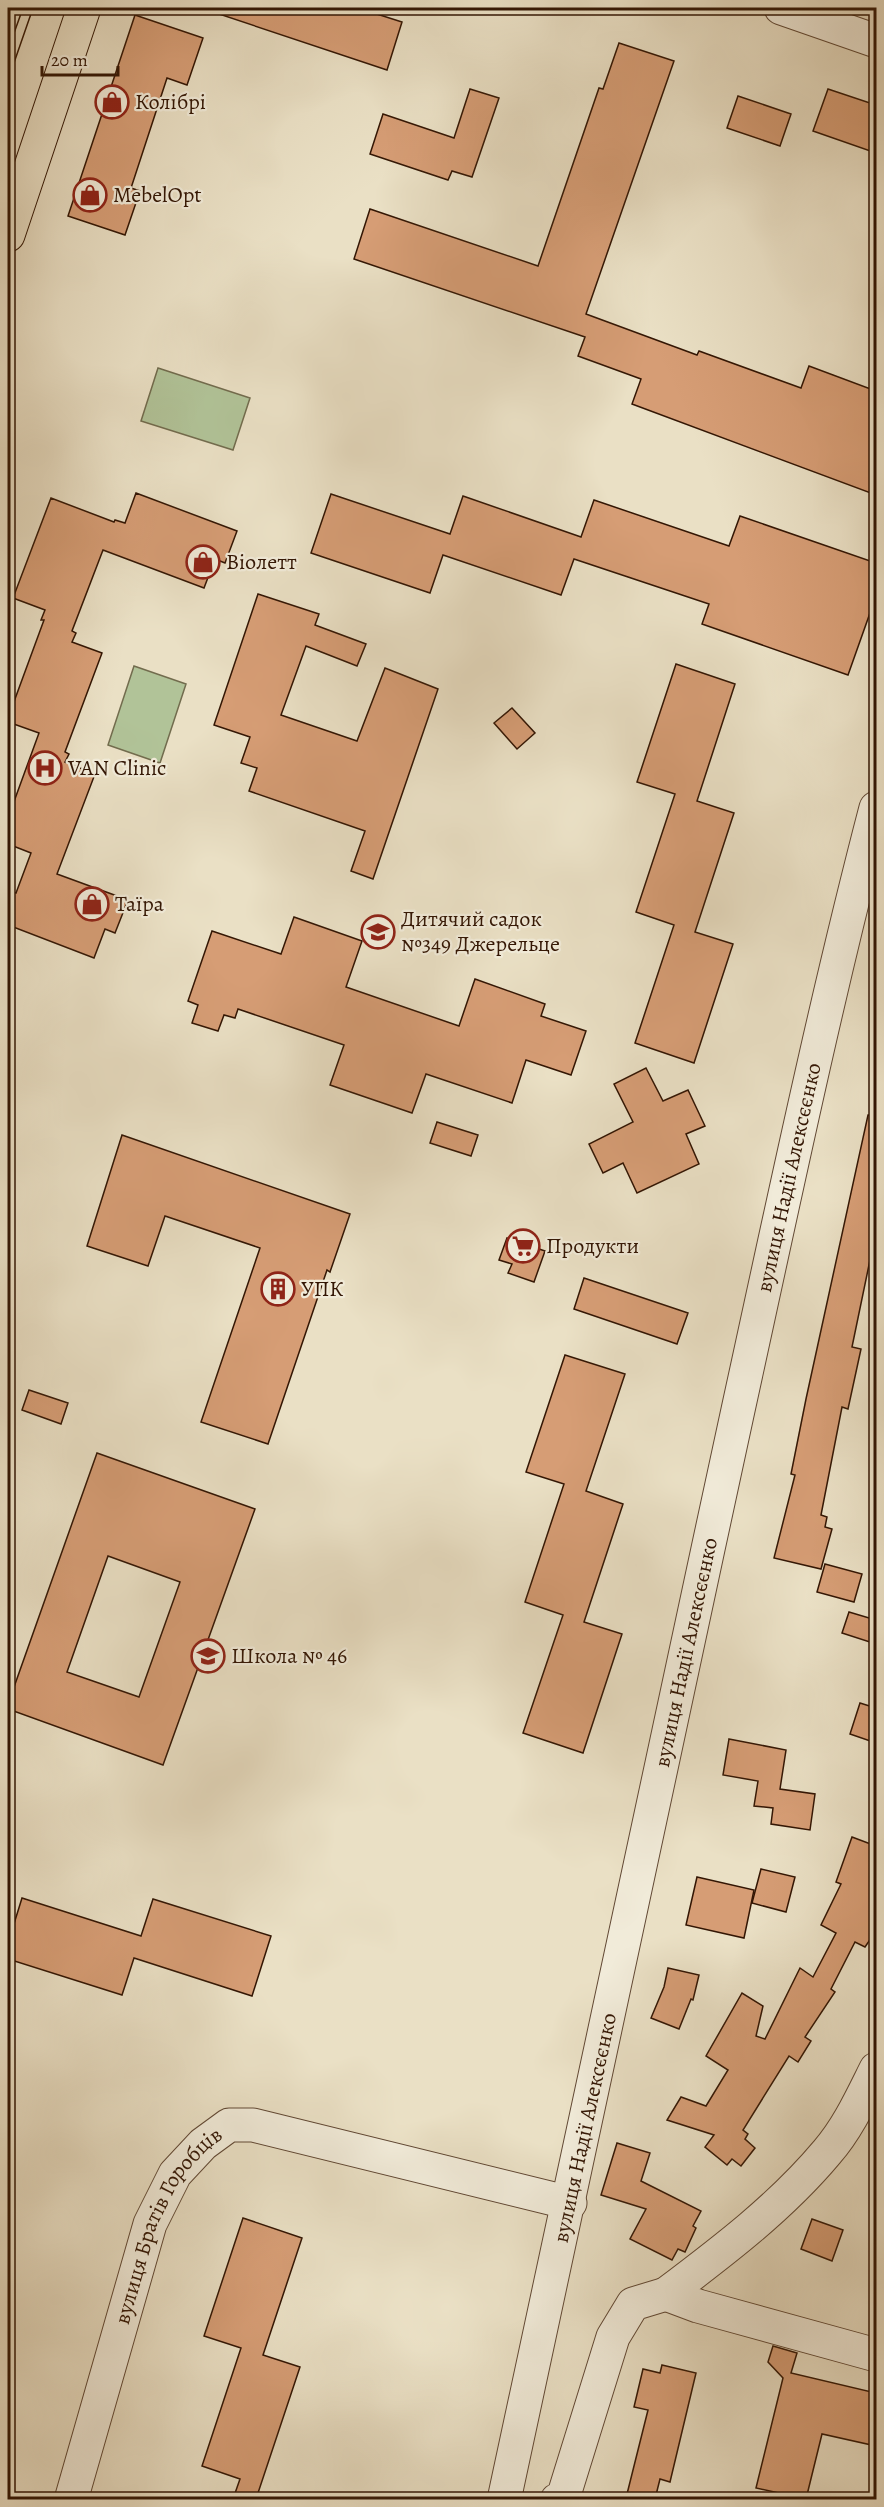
<svg xmlns="http://www.w3.org/2000/svg" width="884" height="2507" font-family="Alegreya,serif">
	<style>
		.pitch { fill: #b1c398; stroke: #726c4e; stroke-width: 1.5 }
		.building { fill: #d69d75; stroke: #331604; stroke-width: 1.5; fill-rule: evenodd }
		.lines { fill: none; stroke-linecap: round; stroke-linejoin: round }
		.minor-casing { stroke: #614834; stroke-width: 35 }
		.major-casing { stroke: #331604; stroke-width: 35 }
		.minor { stroke: #f1ebd9; stroke-width: 33 }
		.major { stroke: #eae0c5; stroke-width: 33 }
		.tram { stroke: #331604; stroke-width: 1.5 }
		.labels { text-anchor: middle; dominant-baseline: central; stroke-width: 4.5; stroke-linejoin: round; paint-order: stroke }
		.poi-label { font-size: 22px; fill: #331604; stroke: #f1ebd9; text-anchor: start }
		.street-label { font-size: 22px; fill: #331604; stroke: #f1ebd9 }
	</style>
	<rect width="100%" height="100%" fill="#eae0c5"/>
	<filter id="stains"><feTurbulence type="fractalNoise" baseFrequency=".00333" numOctaves="4"/><feColorMatrix values="0 0 0 0 .2 0 0 0 0 .09 0 0 0 0 .02 0 0 0 .5 -.17"/></filter>
	<radialGradient id="worn" r=".72"><stop offset=".6" stop-color="#630" stop-opacity="0"/><stop offset="1" stop-color="#630" stop-opacity=".3"/></radialGradient>
	<!-- pitch -->
	<g class="pitch">
		<polygon points="158,368 250,398 233,450 141,421"/>
		<polygon points="134,666 186,684 160,763 108,745"/>
	</g>
	<!-- building -->
	<g class="building">
		<polygon points="210,8 358,8 402,22 387,70 210,11"/>
		<polygon points="135,15 203,38 187,85 167,78 131,188 140,191 125,235 68,216"/>
		<polygon points="619,43 674,61 586,314 697,355 699,351 801,388 809,366 876,391 876,495 632,404 641,379 578,356 585,337 354,259 370,209 538,266 599,88 603,89"/>
		<polygon points="470,89 499,98 472,177 452,171 448,180 370,154 383,114 454,138"/>
		<polygon points="828,89 876,105 876,153 813,131"/>
		<polygon points="738,96 791,114 780,146 727,128"/>
		<polygon points="136,493 237,531 225,563 215,559 204,588 103,550 72,631 76,633 72,642 102,653 65,752 69,754 65,762 95,774 57,874 128,900 115,933 105,929 94,958 8,925 8,890 16,893 31,853 8,844 8,818 39,733 8,722 8,718 44,620 41,620 45,610 13,598 51,498 114,522 115,520 125,523"/>
		<polygon points="331,494 450,534 463,496 581,537 594,500 729,546 740,516 876,563 876,596 848,675 702,624 709,604 574,559 561,595 443,555 430,593 311,553"/>
		<polygon points="258,594 319,614 315,625 366,644 357,666 306,646 281,715 357,741 385,668 438,689 373,879 351,871 365,831 249,791 257,768 241,763 250,737 214,725"/>
		<polygon points="676,664 735,684 697,801 734,813 695,932 733,944 694,1063 635,1043 674,925 636,912 675,794 637,782"/>
		<polygon points="512,708 535,733 517,749 494,723"/>
		<polygon points="294,917 362,941 346,987 459,1026 475,979 545,1004 541,1016 586,1031 571,1075 526,1060 512,1103 426,1074 412,1113 330,1085 344,1045 238,1009 235,1018 224,1015 218,1031 192,1023 198,1005 188,1001 212,931 281,954"/>
		<polygon points="646,1068 663,1101 688,1090 705,1126 686,1134 699,1164 637,1193 623,1163 603,1173 589,1144 633,1122 614,1084"/>
		<polygon points="868,1115 876,1116 876,1231 852,1347 861,1349 848,1409 842,1407 821,1515 827,1517 825,1527 832,1529 821,1569 774,1558 795,1475 791,1474 806,1399"/>
		<polygon points="437,1122 478,1135 471,1156 430,1143"/>
		<polygon points="122,1135 350,1214 330,1272 327,1270 268,1444 201,1422 260,1248 165,1216 148,1266 87,1246"/>
		<polygon points="507,1238 545,1251 534,1282 508,1273 512,1264 499,1260"/>
		<polygon points="584,1278 688,1313 677,1344 574,1309"/>
		<polygon points="565,1355 625,1374 586,1491 623,1504 584,1622 622,1634 583,1753 523,1733 563,1615 525,1602 564,1484 526,1472"/>
		<polygon points="29,1390 68,1403 61,1424 22,1410"/>
		<path d="M97,1453l158,56 -92,256 -155,-56v-5zM108,1556l72,26 -41,115 -72,-25z"/>
		<polygon points="825,1564 862,1574 854,1602 817,1592"/>
		<polygon points="849,1612 876,1620 876,1644 842,1633"/>
		<polygon points="860,1703 876,1708 876,1743 850,1734"/>
		<polygon points="729,1739 786,1750 780,1789 815,1794 810,1830 771,1824 773,1808 754,1806 758,1781 723,1775"/>
		<polygon points="852,1837 876,1846 876,1931 865,1947 855,1942 831,1989 835,1992 805,2037 811,2041 798,2062 789,2056 743,2130 748,2134 745,2139 755,2148 741,2166 732,2159 727,2165 705,2147 714,2135 667,2120 681,2097 706,2106 728,2070 706,2056 742,1993 763,2006 756,2036 765,2039 800,1968 813,1977 836,1933 821,1925 841,1884 836,1882"/>
		<polygon points="761,1869 795,1877 786,1912 752,1903"/>
		<polygon points="697,1877 754,1890 744,1938 686,1925"/>
		<polygon points="22,1898 141,1936 153,1899 271,1936 252,1996 134,1958 122,1995 8,1959 8,1943"/>
		<polygon points="668,1968 699,1975 693,2000 691,1999 679,2029 651,2018 664,1987"/>
		<polygon points="617,2143 650,2153 641,2181 701,2211 693,2226 696,2228 685,2252 678,2249 672,2260 630,2239 646,2209 601,2195"/>
		<polygon points="243,2218 302,2238 263,2355 300,2367 256,2499 233,2499 240,2479 202,2466 241,2348 204,2336"/>
		<polygon points="812,2219 843,2230 832,2261 801,2249"/>
		<polygon points="773,2346 797,2353 791,2373 876,2393 876,2446 822,2434 806,2499 756,2488 783,2378 768,2362"/>
		<polygon points="662,2365 696,2373 670,2482 660,2479 655,2499 650,2499 627,2494 648,2410 634,2407 643,2369 660,2373"/>
	</g>
	<g class="lines">
		<defs>
			<g id="minor">
				<polyline points="781,8 876,41"/>
				<path d="M876,2069c-14,28 -28,59 -49,83 -46,55 -104,99 -161,142l32,12 178,49"/>
				<path id="s1" d="M71,2500l79,-276 25,-50 28,-30 26,-19h24l317,78"/>
				<path id="s2" d="M504,2500c81,-363 155,-727 234,-1090 44,-201 86,-403 138,-602"/>
				<polyline points="557,2500 563,2498 613,2337 633,2304 666,2294"/>
			</g>
			<polyline id="major" points="8,235 84,8"/>
		</defs>
		<!-- minor casing -->
		<use href="#minor" class="minor-casing"/>
		<!-- major casing -->
		<use href="#major" class="major-casing"/>
		<!-- minor -->
		<use href="#minor" class="minor"/>
		<!-- major -->
		<use href="#major" class="major"/>
		<!-- tram -->
		<g class="tram">
			<polyline points="9,47 23,8"/>
			<polyline points="8,80 33,8"/>
		</g>
	</g>
	<!-- icons -->
	<defs>
		<symbol id="shop-ring" viewBox="-11 -11 22 22"><circle r="9.5" fill="#f1ebd9" stroke="#8f2418" stroke-width="1.5"/><path d="M-5-2.5h2.3a2.7 3.5 0 0 1 5.4 0H5L5.5 6h-11ZM-1.5-2.5h3a1.5 2.3 0 0 0-3 0Z" fill="#8f2418"/></symbol>
		<symbol id="hospital-ring" viewBox="-11 -11 22 22"><circle r="9.5" fill="#f1ebd9" stroke="#8f2418" stroke-width="1.5"/><path d="M-5-5h3v3.5h4V-5h3V5h-3V1.5h-4V5h-3Z" fill="#8f2418"/></symbol>
		<symbol id="school-ring" viewBox="-11 -11 22 22"><circle r="9.5" fill="#f1ebd9" stroke="#8f2418" stroke-width="1.5"/><path d="M0-5L7-2L0 1L-7-2ZM-4 1L0 2.5L4 1V4Q0 6-4 4Z" fill="#8f2418"/></symbol>
		<symbol id="supermarket-ring" viewBox="-11 -11 22 22"><circle r="9.5" fill="#f1ebd9" stroke="#8f2418" stroke-width="1.5"/><path d="M-6-5.5h2.5l.6 2H6L4.5 2H-2.5L-4.4-4H-6ZM-1.5 3.2a1.3 1.3 0 1 0 .1 0ZM3 3.2a1.3 1.3 0 1 0 .1 0Z" fill="#8f2418"/></symbol>
		<symbol id="building-ring" viewBox="-11 -11 22 22"><circle r="9.5" fill="#f1ebd9" stroke="#8f2418" stroke-width="1.5"/><path d="M-4-6H4V6H1V3H-1V6H-4ZM-2.5-4.3h1.7v1.8h-1.7ZM.8-4.3h1.7v1.8H.8ZM-2.5-1h1.7V.8h-1.7ZM.8-1h1.7V.8H.8Z" fill="#8f2418"/></symbol>
	</defs>
	<g fill-rule="evenodd">
		<use href="#shop-ring" x="93" y="83" width="38" height="38"/>
		<use href="#shop-ring" x="71" y="176" width="38" height="38"/>
		<use href="#shop-ring" x="184" y="543" width="38" height="38"/>
		<use href="#hospital-ring" x="26" y="749" width="38" height="38"/>
		<use href="#shop-ring" x="73" y="885" width="38" height="38"/>
		<use href="#school-ring" x="359" y="913" width="38" height="38"/>
		<use href="#supermarket-ring" x="504" y="1227" width="38" height="38"/>
		<use href="#building-ring" x="259" y="1270" width="38" height="38"/>
		<use href="#school-ring" x="189" y="1637" width="38" height="38"/>
	</g>
	<g class="labels">
		<!-- poi labels -->
		<g class="poi-label">
			<text x="135" y="102">Колібрі</text>
			<text x="113" y="195">MebelOpt</text>
			<text x="226" y="562">Віолетт</text>
			<text x="68" y="768">VAN Clinic</text>
			<text x="115" y="904">Таїра</text>
			<text x="401" y="919">Дитячий садок<tspan x="401" dy="25">№349 Джерельце</tspan></text>
			<text x="546" y="1246">Продукти</text>
			<text x="301" y="1289">УПК</text>
			<text x="231" y="1656">Школа № 46</text>
		</g>
		<!-- street labels -->
		<g class="street-label">
			<text stroke="none"><textPath href="#s2" startOffset="1353">вулиця Надії Алексєєнко</textPath></text>
			<text stroke="none"><textPath href="#s2" startOffset="867">вулиця Надії Алексєєнко</textPath></text>
			<text stroke="none"><textPath href="#s2" startOffset="381">вулиця Надії Алексєєнко</textPath></text>
			<text stroke="none"><textPath href="#s1" startOffset="294">вулиця Братів Горобців</textPath></text>
		</g>
	</g>
	<!-- margin -->
	<rect width="884" height="2507" fill="none" stroke="#eae0c5" stroke-width="30"/>
	<rect x="9" y="9" width="866" height="2489" fill="none" stroke="#331604" stroke-width="3"/>
	<rect x="15" y="15" width="854" height="2477" fill="none" stroke="#331604" stroke-width="1.5"/>
	<!-- scale -->
	<path d="M42 66v9h76v-9" fill="none" stroke="#331604" stroke-width="3"/>
	<text x="51" y="66" font-size="18" fill="#331604" stroke="#f1ebd9" stroke-width="4.5" paint-order="stroke">20 m</text>
	<rect width="100%" height="100%" filter="url(#stains)"/>
	<rect width="100%" height="100%" fill="url(#worn)"/>
</svg>
